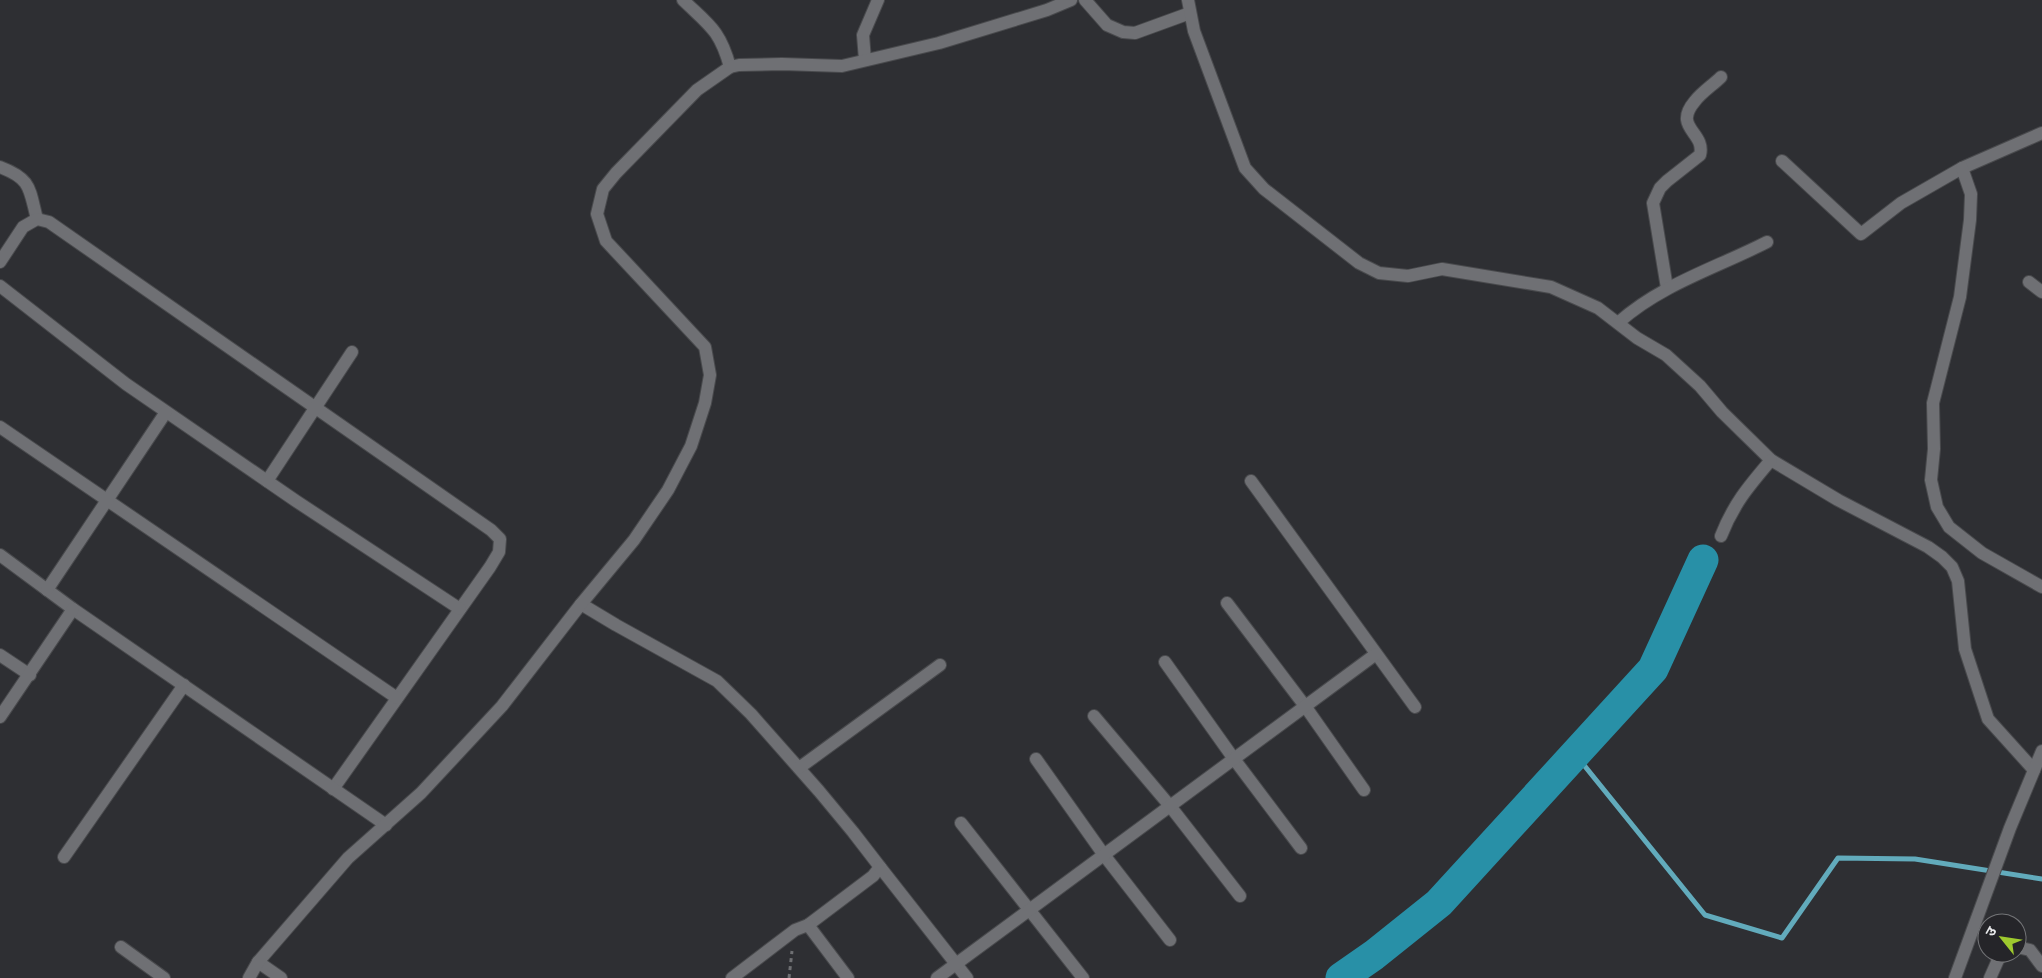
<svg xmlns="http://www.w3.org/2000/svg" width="2042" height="978" font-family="'Titillium Web','Noto Sans Devanagari',sans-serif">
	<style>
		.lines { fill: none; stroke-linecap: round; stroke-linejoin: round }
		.stream { stroke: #62abbc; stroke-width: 5 }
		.river { stroke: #2890a7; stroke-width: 31 }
		.minor-casing { stroke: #494a4d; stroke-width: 14 }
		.path { stroke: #6f7073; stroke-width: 3; stroke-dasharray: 4 4; stroke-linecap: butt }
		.minor { stroke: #6f7074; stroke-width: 12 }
	</style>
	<rect width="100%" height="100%" fill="#2e2f33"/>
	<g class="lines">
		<!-- stream -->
		<polyline class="stream" points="1575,754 1705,915 1782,938 1838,858 1915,859 2042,879"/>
		<!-- river -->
		<polyline class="river" points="1341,978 1374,955 1439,903 1653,669 1703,560"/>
		<defs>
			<g id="minor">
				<path d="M683,0c26,25 37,30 47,67"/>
				<polyline points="1085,0 1107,25 1123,32 1135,33 1190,13"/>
				<polyline points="1188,0 1194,31 1245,168 1264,189 1359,263 1379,273 1408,276 1442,269 1551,287 1598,308 1637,338 1666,355 1700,386 1722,412 1771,460 1838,500 1928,547 1942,557 1952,567 1958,581 1965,649 1988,719 2034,770"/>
				<polyline points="865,60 863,35 878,0"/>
				<polyline points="1782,161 1861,234 1901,203 1962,168 2042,133"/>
				<path d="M0,167c32,12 29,22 37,52"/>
				<polyline points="1962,168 1971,194 1970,220 1960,297 1933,403 1934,449 1931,480 1937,507 1949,527 1982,553 2042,587"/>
				<polyline points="0,262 23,227 37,219 49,222 491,530 500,539 499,552 490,567 333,789"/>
				<polyline points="2029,282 2042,292"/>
				<polyline points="0,286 126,384 296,501 460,609"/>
				<path d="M1667,288l-14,-85 7,-15 7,-7 33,-26c6,-23 -28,-27 -5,-54 7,-9 18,-16 26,-24"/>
				<path d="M1619,322c43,-38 97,-54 148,-80"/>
				<polyline points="0,427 397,698"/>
				<polyline points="267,481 352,352"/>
				<polyline points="1251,481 1415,707"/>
				<path d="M1721,536c13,-33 28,-50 50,-76"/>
				<polyline points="0,555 73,609 386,825"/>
				<polyline points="47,590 166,412"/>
				<polyline points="1227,603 1305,706 1364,790"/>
				<polyline points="581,604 616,625 717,681 751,714 819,791 853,832 880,867 873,876 808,925"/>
				<polyline points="0,655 30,675"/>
				<polyline points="1165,662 1234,759 1301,848"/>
				<polyline points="1094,716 1170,806 1240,896"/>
				<polyline points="0,717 73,609"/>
				<polyline points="1036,759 1104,855 1170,940"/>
				<polyline points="799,768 940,665"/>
				<polyline points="961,823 1083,978"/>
				<polyline points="64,857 184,685"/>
				<polyline points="880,867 967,978"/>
				<polyline points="121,947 164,978"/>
				<polyline points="2017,947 2030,950 2042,966"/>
				<polyline points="258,962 281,978"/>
				<polyline points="249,978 258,962 348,858 421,793 502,706 581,604 634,540 668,490 691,446 705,403 710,375 705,347 606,241 597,214 603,189 616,173 697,90 730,67 739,65 782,64 842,66 939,43 1047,10 1071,0"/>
				<polyline points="732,978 795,930 808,925 848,978"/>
				<polyline points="937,978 1376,654"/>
				<polyline points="1955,978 2010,828 2042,751"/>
				<polyline points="1990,978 1998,960 2004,953"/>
			</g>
		</defs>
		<!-- minor casing -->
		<use href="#minor" class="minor-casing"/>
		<!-- path -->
		<polyline class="path" points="789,978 792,951"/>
		<!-- minor -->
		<use href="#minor" class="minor"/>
	</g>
	<!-- north arrow -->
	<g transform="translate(2002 938) rotate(300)"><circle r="24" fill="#252529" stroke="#737477"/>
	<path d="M0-4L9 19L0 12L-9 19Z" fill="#9eca2e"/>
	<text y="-8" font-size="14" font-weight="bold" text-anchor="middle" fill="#e9eaec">उ</text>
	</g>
</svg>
